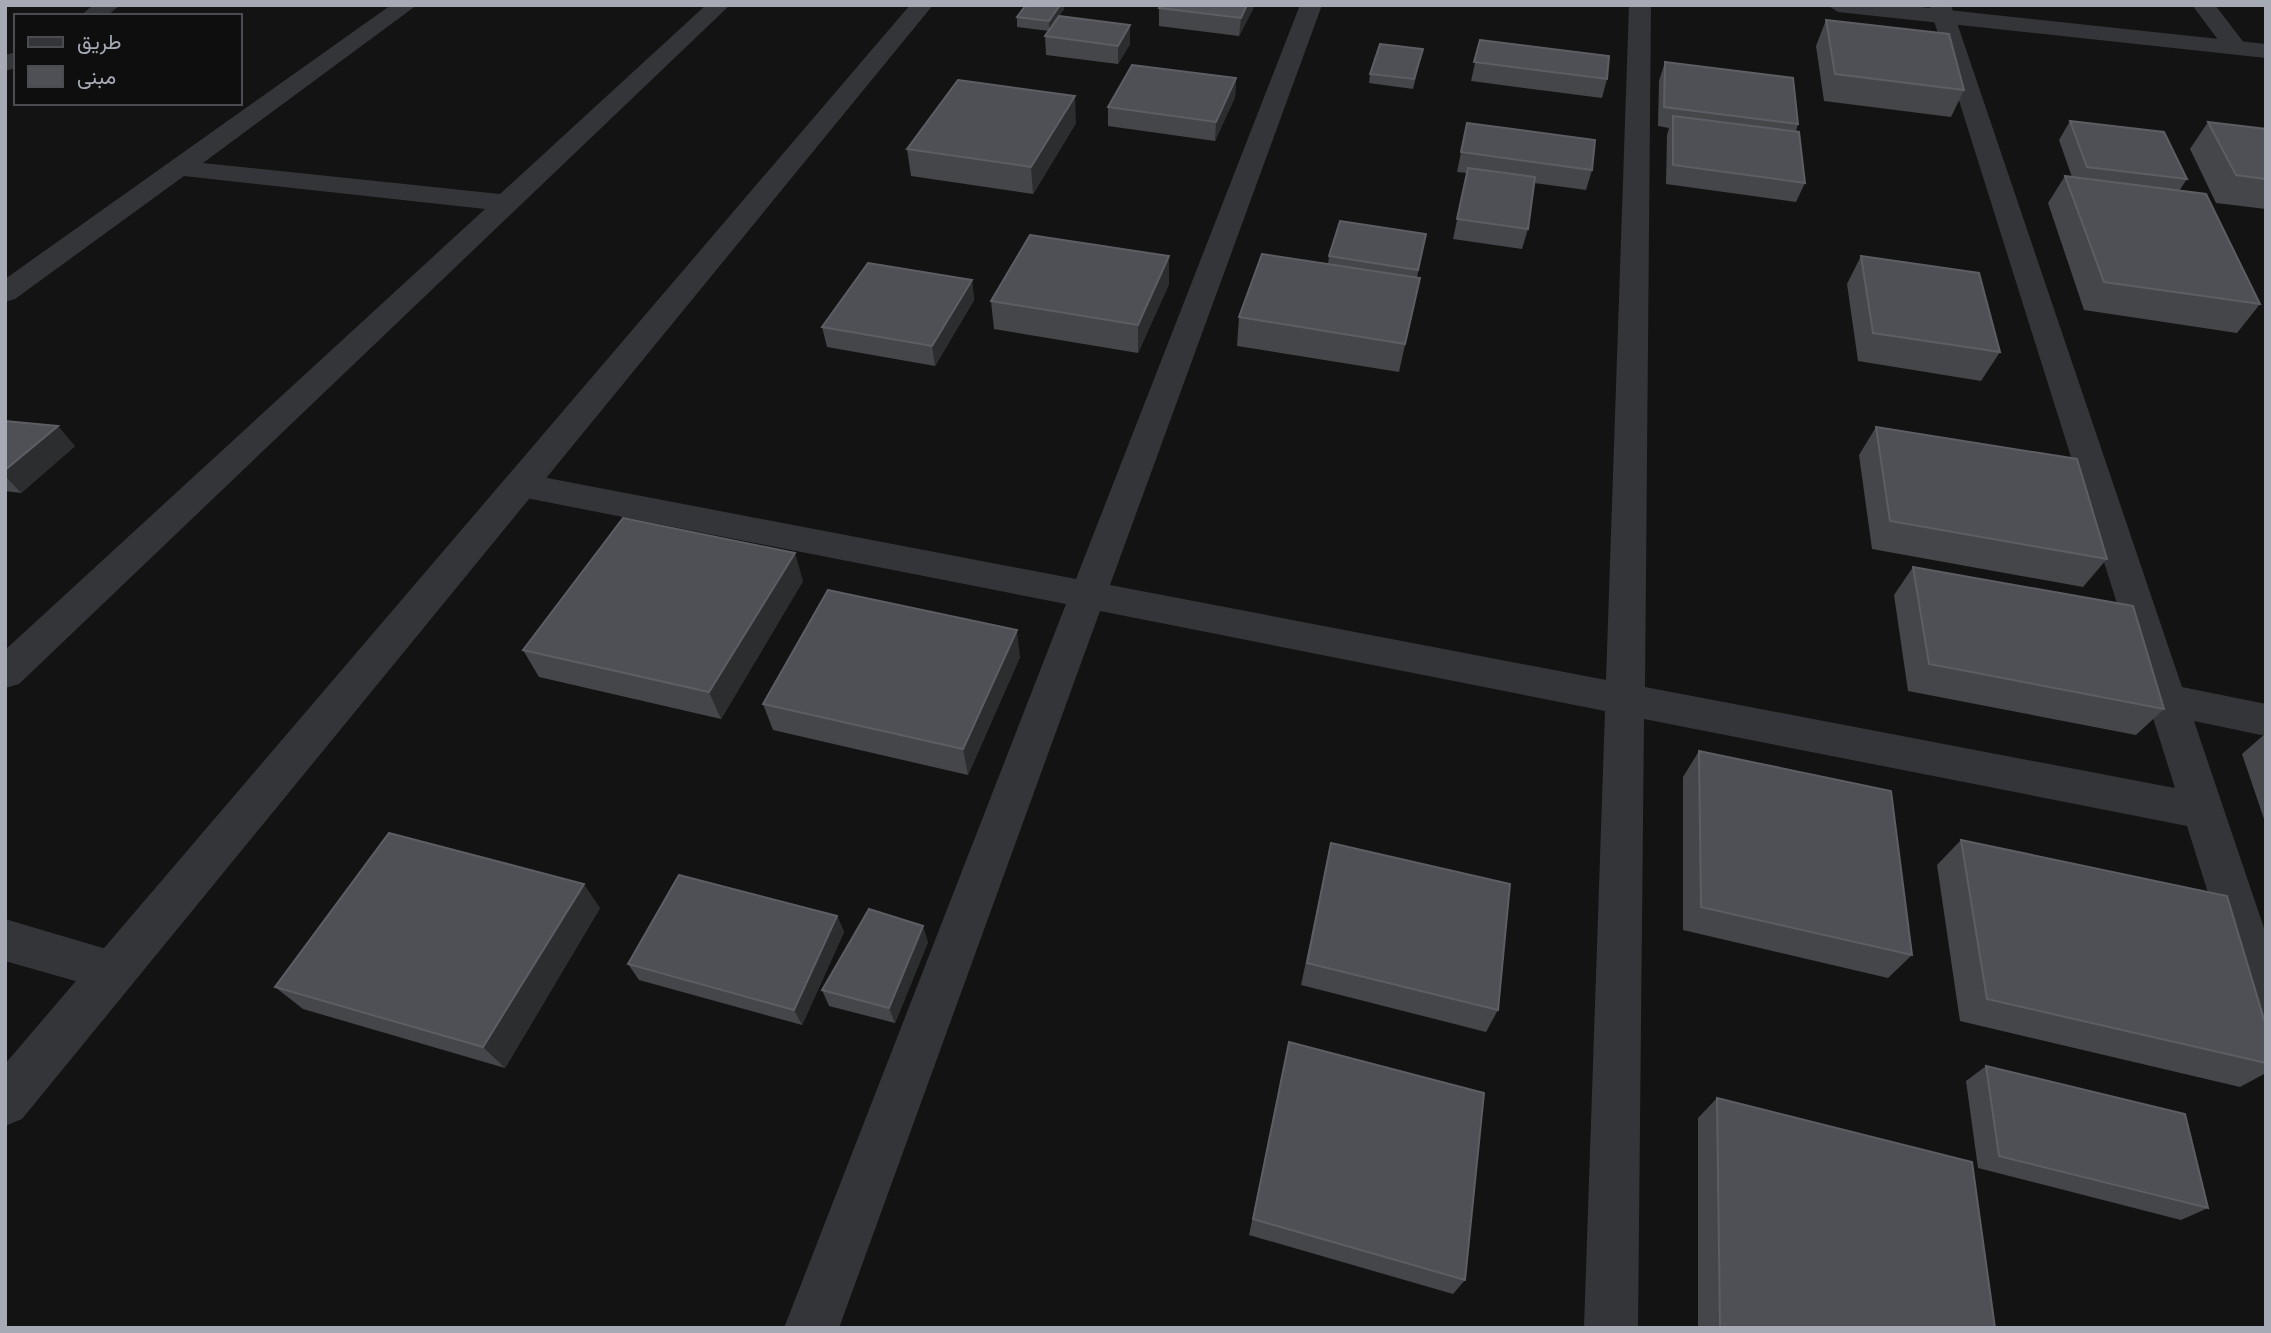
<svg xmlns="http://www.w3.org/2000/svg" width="2271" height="1333" font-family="'Golos Text',Vazirmatn,sans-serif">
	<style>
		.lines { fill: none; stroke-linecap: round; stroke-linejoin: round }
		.minor { fill: #343539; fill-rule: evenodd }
		.tertiary { fill: #343539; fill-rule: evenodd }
		.wall { fill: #444649 }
		.shaded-wall { fill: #2c2d2f }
		.building { fill: #4f5055; stroke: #5c5e64; stroke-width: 2 }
	</style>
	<rect width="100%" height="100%" fill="#131314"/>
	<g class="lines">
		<!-- minor -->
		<g class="minor">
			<polygon points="93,5 120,5 107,16 80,16"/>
			<polygon points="391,5 417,5 203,163 500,194 706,5 730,5 19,684 5,688 5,650 485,209 184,176 15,299 5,302 5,279"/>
			<polygon points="1300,5 1322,5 1110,585 1606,680 1629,5 1651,5 1645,687 2175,788 1929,5 1951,5 2182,687 2266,704 2266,736 2194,721 2266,934 2266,1026 2249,1020 2243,1004 2187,826 1644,719 1638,1328 1584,1328 1605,711 1100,611 839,1328 784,1328 1066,604 521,497 509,493 504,485 509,477 521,473 1076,579"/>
			<polygon points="2192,5 2215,5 2248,48 2244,53 2228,53"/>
			<polygon points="16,52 16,68 5,71 5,55"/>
			<polygon points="5,919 130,956 137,971 130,986 114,992 5,961"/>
		</g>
		<!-- tertiary -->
		<g class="tertiary">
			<polygon points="910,5 933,5 22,1119 5,1126 5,1064"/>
			<polygon points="1827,5 1902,5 2266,44 2266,58 1838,12"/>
		</g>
	</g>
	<!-- wall -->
	<g class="wall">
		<polygon points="1255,5 1239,36 1159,26 1159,8"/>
		<polygon points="1064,9 1059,16 1130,25 1130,44 1118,64 1046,55 1045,36 1049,31 1017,27 1017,17"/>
		<polygon points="1826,20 1964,90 1951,117 1824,101 1816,46"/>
		<polygon points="1480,40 1607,79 1602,98 1471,81"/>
		<polygon points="1423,49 1413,89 1369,83 1370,74"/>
		<polygon points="1665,62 1798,124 1796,131 1805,183 1796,202 1666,184 1667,135 1669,128 1658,126 1659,81"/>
		<polygon points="1236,78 1235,97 1215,141 1108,126 1108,107"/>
		<polygon points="2070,121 2187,179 2179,191 2260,304 2237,333 2084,310 2048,203 2065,176 2072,177 2059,140"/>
		<polygon points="2208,122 2266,129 2266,209 2216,203 2190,149"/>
		<polygon points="1076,123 1033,194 911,176 907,149"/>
		<polygon points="1467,123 1592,170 1586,190 1534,183 1528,229 1522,249 1453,239 1467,173 1457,172"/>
		<polygon points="1426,234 1417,277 1420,278 1399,372 1237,346 1239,317 1328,264 1329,256"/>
		<polygon points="1861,256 2000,352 1981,381 1858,361 1847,284"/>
		<polygon points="972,280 974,300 935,366 827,347 822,327"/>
		<polygon points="1169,284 1138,353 994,329 991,301"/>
		<polygon points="5,421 75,446 21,493 5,491"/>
		<polygon points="1876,427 2107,559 2083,587 1872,549 1859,455"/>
		<polygon points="1913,567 2164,709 2136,735 1908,691 1894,595"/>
		<polygon points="803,581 721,719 539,677 523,650"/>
		<polygon points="1020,657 968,775 773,730 763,704"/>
		<polygon points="2266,733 2266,825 2242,754"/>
		<polygon points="1699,751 1912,955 1888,978 1683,930 1683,777"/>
		<polygon points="1961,840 2266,1026 2266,1073 2240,1087 1960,1021 1937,865"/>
		<polygon points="1331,843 1498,1010 1486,1032 1301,985"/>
		<polygon points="600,908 505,1068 303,1009 275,987"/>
		<polygon points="837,916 844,932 802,1025 639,980 628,964"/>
		<polygon points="928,942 895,1023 829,1006 822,990"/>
		<polygon points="1289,1042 1465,1280 1453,1294 1249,1235"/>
		<polygon points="1986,1066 2208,1208 2181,1220 1978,1168 1966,1081"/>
		<polygon points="1717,1098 1995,1328 1698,1328 1698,1118"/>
	</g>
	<!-- shaded-wall -->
	<g class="shaded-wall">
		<polygon points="1060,5 1064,5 1064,9 1049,31 1049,21"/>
		<polygon points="1247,5 1255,5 1239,36 1241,18"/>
		<polygon points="1130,25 1130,44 1118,64 1118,46"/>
		<polygon points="1236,78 1235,97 1215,141 1216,122"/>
		<polygon points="1075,96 1076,123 1033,194 1031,167"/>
		<polygon points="1169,256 1169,284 1138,353 1138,325"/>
		<polygon points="972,280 974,300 935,366 932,346"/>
		<polygon points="58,426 75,446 21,493 5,476 5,470"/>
		<polygon points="795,553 803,581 721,719 709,692"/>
		<polygon points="1017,630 1020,657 968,775 963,749"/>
		<polygon points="584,884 600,908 505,1068 483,1047"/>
		<polygon points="837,916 844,932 802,1025 794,1010"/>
		<polygon points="923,926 928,942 895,1023 889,1008"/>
	</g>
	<!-- building -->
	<g class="building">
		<polygon points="1026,5 1060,5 1049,21 1017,17"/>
		<polygon points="1161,5 1247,5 1241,18 1159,8"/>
		<polygon points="1059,16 1130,25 1118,46 1045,36"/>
		<polygon points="1826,20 1949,34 1964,90 1835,74"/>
		<polygon points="1480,40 1609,56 1607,79 1474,62"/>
		<polygon points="1380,44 1423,49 1414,79 1370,74"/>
		<polygon points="1665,62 1793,78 1798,124 1664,107"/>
		<polygon points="1132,65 1236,78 1216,122 1108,107"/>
		<polygon points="958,80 1075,96 1031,167 907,149"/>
		<polygon points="1673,116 1799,132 1805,183 1673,165"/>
		<polygon points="2070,121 2164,132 2187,179 2087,167"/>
		<polygon points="2208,122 2266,129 2266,179 2236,175"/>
		<polygon points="1467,123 1595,140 1592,170 1461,152"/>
		<polygon points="1468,168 1535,177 1528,229 1457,219"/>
		<polygon points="2065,176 2206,194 2260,304 2104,282"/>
		<polygon points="1340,221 1426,234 1418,270 1329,256"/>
		<polygon points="1030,235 1169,256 1138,325 991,301"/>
		<polygon points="1262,254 1420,278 1405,344 1239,317"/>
		<polygon points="1861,256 1979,273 2000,352 1873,333"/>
		<polygon points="868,263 972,280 932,346 822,327"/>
		<polygon points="5,421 58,426 5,470"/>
		<polygon points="1876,427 2077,459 2107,559 1890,521"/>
		<polygon points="623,518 795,553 709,692 523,650"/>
		<polygon points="1913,567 2133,606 2164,709 1929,664"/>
		<polygon points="828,590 1017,630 963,749 763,704"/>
		<polygon points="1699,751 1891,791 1912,955 1701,907"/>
		<polygon points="389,833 584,884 483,1047 275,987"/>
		<polygon points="1961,840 2227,896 2266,1026 2266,1063 1987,999"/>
		<polygon points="1331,843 1510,884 1498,1010 1307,963"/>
		<polygon points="679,875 837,916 794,1010 628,964"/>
		<polygon points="869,909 923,926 889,1008 822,990"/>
		<polygon points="1289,1042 1484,1093 1465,1280 1253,1219"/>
		<polygon points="1986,1066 2185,1114 2208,1208 1999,1156"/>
		<polygon points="1717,1098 1972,1162 1995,1328 1720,1328"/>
	</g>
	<!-- border -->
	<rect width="2271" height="1333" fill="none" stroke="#a5aab4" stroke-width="14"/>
	<!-- legend -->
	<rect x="14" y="14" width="228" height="91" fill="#0e0e0f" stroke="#4a4c51" stroke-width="2"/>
	<rect x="28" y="37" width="35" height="10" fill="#343539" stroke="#4a4c51" stroke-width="2"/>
	<text x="77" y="49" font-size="21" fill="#a5aab4">طريق</text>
	<rect x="28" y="66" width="35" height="21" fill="#4f5055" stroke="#4a4c51" stroke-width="2"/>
	<text x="77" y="84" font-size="21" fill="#a5aab4">مبنى</text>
</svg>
